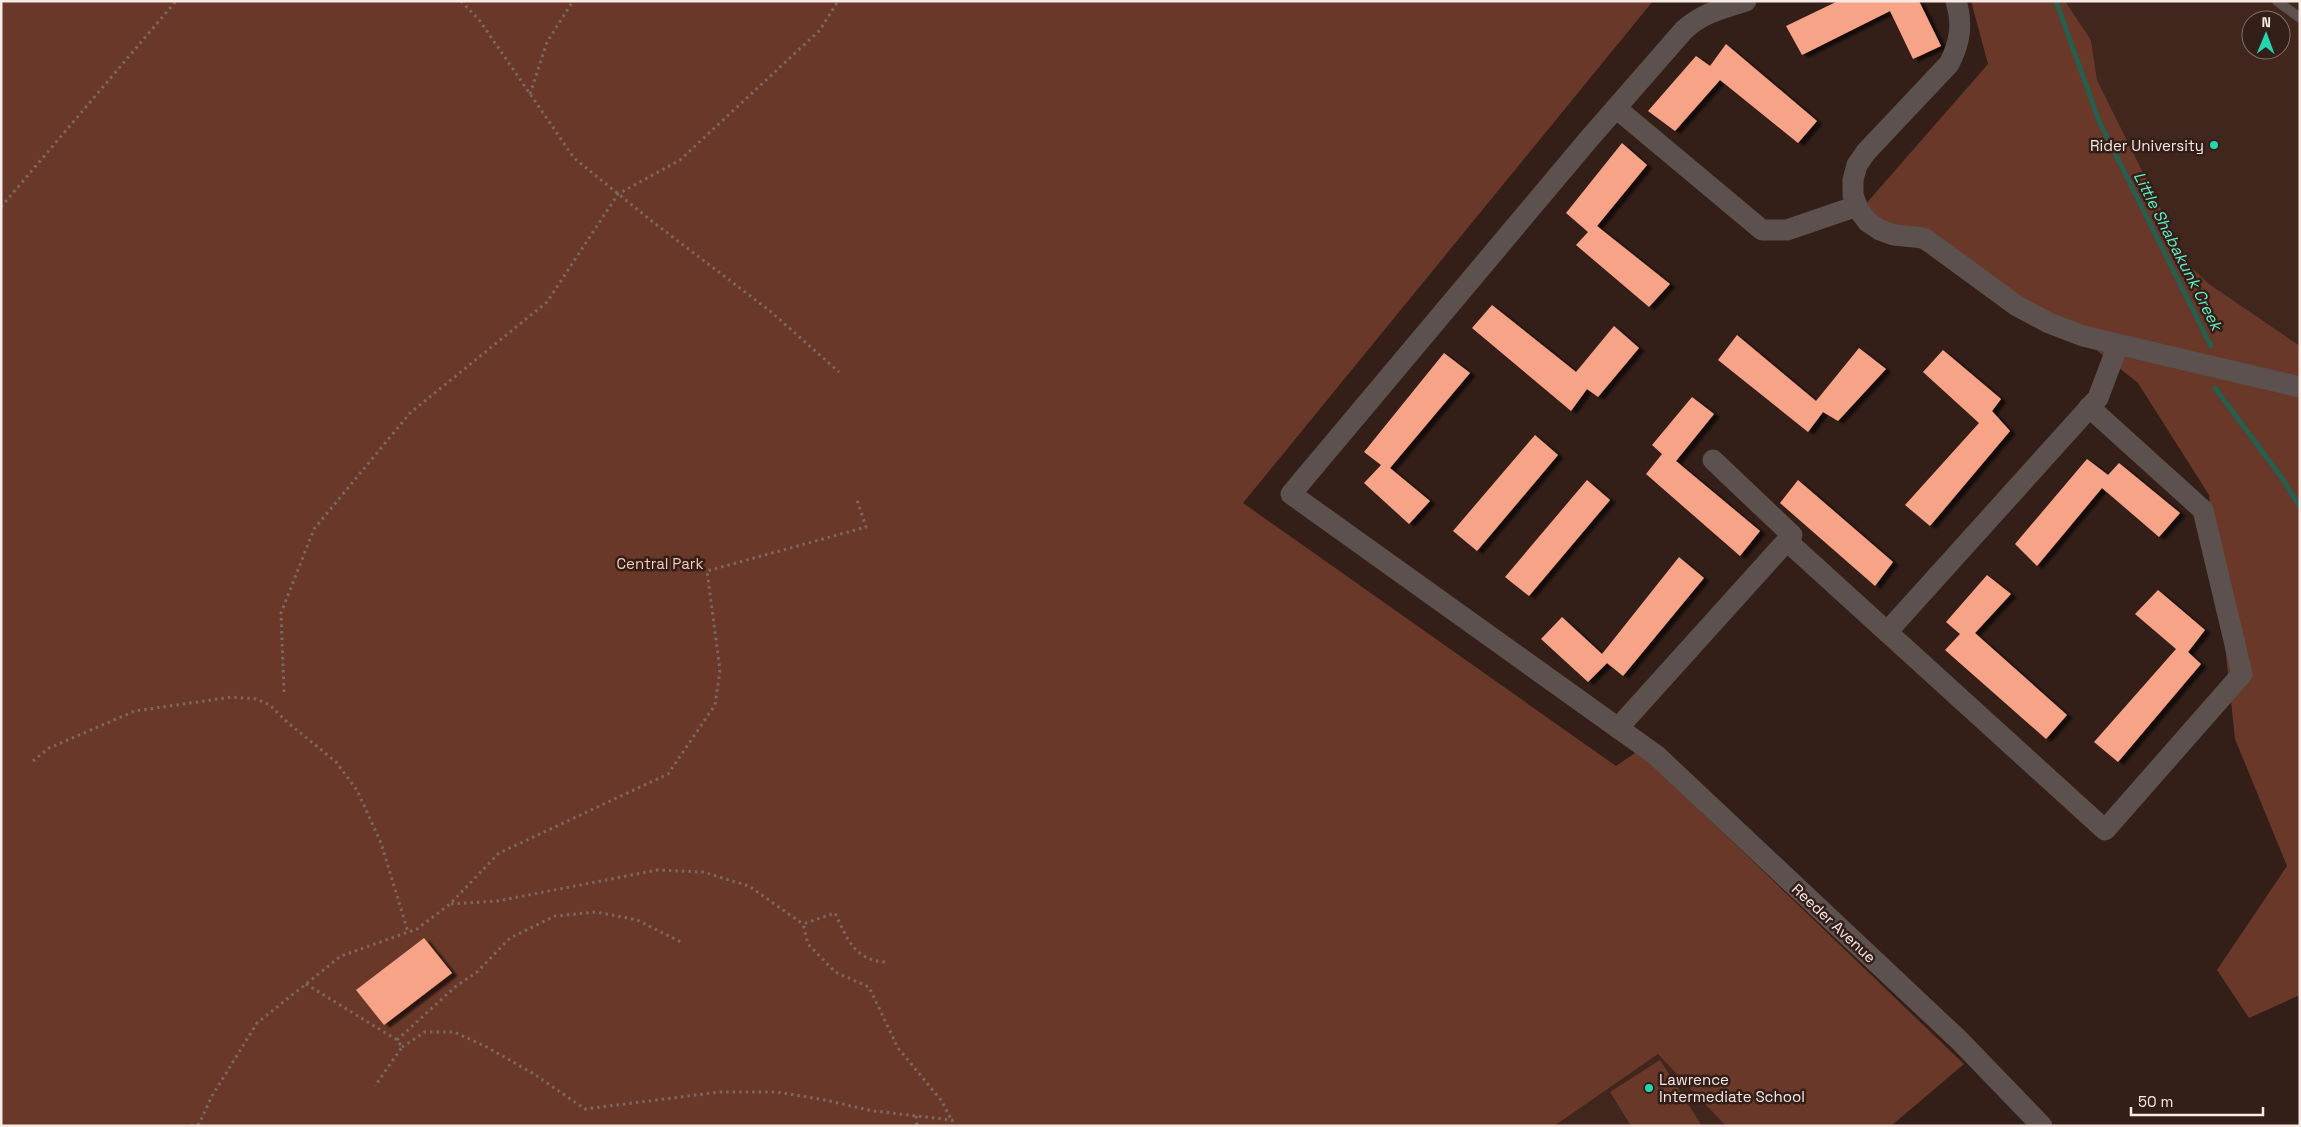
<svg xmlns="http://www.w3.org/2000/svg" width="2301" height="1127" font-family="'Space Grotesk',sans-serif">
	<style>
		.built { fill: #40261d; fill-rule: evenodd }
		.green { fill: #693828 }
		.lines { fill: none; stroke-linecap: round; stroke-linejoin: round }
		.stream { stroke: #265e4f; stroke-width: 5 }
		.building { fill: #f7a388; filter: url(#shadow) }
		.path { stroke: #7b6863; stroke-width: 3; stroke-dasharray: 2.5 4; stroke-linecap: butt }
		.service { stroke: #5c514e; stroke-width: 10 }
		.minor { stroke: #5c514e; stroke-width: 21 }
		.poi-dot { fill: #25d5ae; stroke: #331e18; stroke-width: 2 }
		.labels { text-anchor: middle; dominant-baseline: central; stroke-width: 5; stroke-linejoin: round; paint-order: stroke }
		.poi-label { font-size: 15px; fill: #f8eae5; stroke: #331e18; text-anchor: end }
		.park-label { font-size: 15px; fill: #f8cbbc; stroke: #331e18 }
		.street-label { font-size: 15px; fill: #f8eae5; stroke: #331e18 }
		.water-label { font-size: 16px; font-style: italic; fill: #5ef2cb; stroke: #331e18 }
	</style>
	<defs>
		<filter id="shadow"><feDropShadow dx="5.5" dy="3" stdDeviation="1" flood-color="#0009"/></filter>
	</defs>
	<rect width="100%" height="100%" fill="#331e18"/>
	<!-- built -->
	<g class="built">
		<path d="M2065,1h235v345l-91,-62 -20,-19 -92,-185 -6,-40zM2251,20h30v30h-30z"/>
		<polygon points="1659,1049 1727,1126 1550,1126"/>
	</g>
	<!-- green -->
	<g class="green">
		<polygon points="1,1 1653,1 1243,503 1616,766 1638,751 1964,1064 1891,1126 1726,1126 1658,1054 1554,1126 1,1126"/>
		<polygon points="1971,1 2065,1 2091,40 2097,80 2189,265 2209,284 2300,346 2300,995 2249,1018 2217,970 2287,866 2235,739 2209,495 2138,383 2080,337 1857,214 1988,64"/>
		<polygon points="1660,1060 1702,1126 1631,1126 1610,1092"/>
	</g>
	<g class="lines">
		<!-- stream -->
		<g class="stream">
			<polyline points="2056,1 2099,121 2211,346"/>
			<polyline points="2215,388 2282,478 2300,507"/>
		</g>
	</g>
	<!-- building -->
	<g class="building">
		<polygon points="1838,1 1919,1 1941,46 1913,59 1890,11 1802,55 1786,26"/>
		<polygon points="1726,44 1817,121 1798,143 1720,80 1675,131 1648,111 1696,56 1710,66"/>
		<polygon points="1622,143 1647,165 1597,226 1670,284 1649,307 1576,245 1588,232 1566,213"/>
		<polygon points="1492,305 1576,372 1614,326 1639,348 1598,397 1587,389 1571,411 1472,328"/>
		<polygon points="1737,335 1816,401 1859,348 1886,369 1838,421 1823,412 1808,432 1718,360"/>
		<polygon points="1943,350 2001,399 1992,411 2010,431 1930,526 1905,505 1979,423 1923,372"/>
		<polygon points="1444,353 1470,373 1390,468 1430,501 1409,524 1364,483 1381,465 1364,452"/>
		<polygon points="1692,397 1714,414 1676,461 1760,531 1740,556 1646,474 1662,454 1652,445"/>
		<polygon points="1535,435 1558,455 1477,551 1453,531"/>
		<polygon points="2087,459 2108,475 2119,463 2180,513 2159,537 2102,488 2037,566 2015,544"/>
		<polygon points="1587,480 1610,500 1529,596 1505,577"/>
		<polygon points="1798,480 1893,562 1875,586 1780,503"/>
		<polygon points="1679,557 1704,578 1623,676 1607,663 1588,682 1541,639 1562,617 1602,654"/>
		<polygon points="1987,575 2011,594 1975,633 2067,715 2046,739 1945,650 1960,634 1946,622"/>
		<polygon points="2158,590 2205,630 2188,652 2201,664 2118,762 2094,742 2176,649 2135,614"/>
		<polygon points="424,938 452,973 384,1025 356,990"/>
	</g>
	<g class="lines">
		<!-- path -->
		<g class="path">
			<polyline points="461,1 480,21 574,158 653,222 770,311 839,372"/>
			<polyline points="530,94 547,42 573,1"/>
			<polyline points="1,207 176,1"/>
			<polyline points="284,692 281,613 314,529 410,413 547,302 618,194 680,160 820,30 838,1"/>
			<polyline points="33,761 49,748 135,711 232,697 256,699 270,705 287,722 336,762 357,790 381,843 408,932"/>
			<polyline points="451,904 498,901 657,870 703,872 749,886 803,924"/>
			<path d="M885,962c-31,-2 -38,-24 -50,-49l-32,11 5,20 27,28 34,15 29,61 43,52 10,19"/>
			<polyline points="306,984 397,1040 402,1047 375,1086"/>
			<polyline points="397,1040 455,987 477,972 510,938 555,916 596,912 637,920 681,942"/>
			<polyline points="402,1047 425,1032 454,1032 485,1046 534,1074 585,1109 720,1092 777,1092 825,1100 873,1111 952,1120 954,1126"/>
			<polyline points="916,1116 917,1126"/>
			<polyline points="191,1126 199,1124 212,1096 257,1023 341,956 417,929 450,904 499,853 668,774 715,705 720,670 707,571 866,527 857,500"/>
		</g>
		<!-- service -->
		<polyline class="service" points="2277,1 2300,18"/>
		<!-- minor -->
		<g class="minor">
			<path d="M1956,1c7,23 4,42 -7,63l-83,88 -9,13 -4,15v15l5,14 10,13 12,8 14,5 30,3 93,68 32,17 34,13 217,51"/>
			<polyline points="1616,108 1762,230 1787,230 1857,206"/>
			<path d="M1713,460l79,75 -174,193 -327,-234 297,-354 96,-110c18,-17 40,-22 62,-29"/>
			<polyline points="1787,541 2105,830 2242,674 2203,510 2089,407"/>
			<polyline points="1887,632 2098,398 2118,345"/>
			<polyline points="1618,728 1656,755 1960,1041 2042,1126"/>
		</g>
	</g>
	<!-- markers -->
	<g class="poi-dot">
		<circle cx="2214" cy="145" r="5"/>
		<circle cx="1649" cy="1088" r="5"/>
	</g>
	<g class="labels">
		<!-- poi labels -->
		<g class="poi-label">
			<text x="2204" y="145">Rider University</text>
			<text x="1659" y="1079" text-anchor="start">Lawrence<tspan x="1659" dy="17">Intermediate School</tspan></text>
		</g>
		<!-- park labels -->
		<g class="park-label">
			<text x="660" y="563">Central Park</text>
		</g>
		<!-- street labels -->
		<g class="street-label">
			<text transform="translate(1834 923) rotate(43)">Reeder Avenue</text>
		</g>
		<!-- water labels -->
		<g class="water-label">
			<text transform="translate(2178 251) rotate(63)">Little Shabakunk Creek</text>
		</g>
	</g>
	<!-- border -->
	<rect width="2301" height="1127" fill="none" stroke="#f8eae5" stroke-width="5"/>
	<!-- north arrow -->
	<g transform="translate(2266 35) rotate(1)"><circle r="24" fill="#331e18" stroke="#82706a"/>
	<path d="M0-4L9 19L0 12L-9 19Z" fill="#25d5ae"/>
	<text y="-8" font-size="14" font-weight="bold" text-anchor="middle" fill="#f8eae5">N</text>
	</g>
	<!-- scale -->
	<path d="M2131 1107v8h132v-8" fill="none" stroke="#f8eae5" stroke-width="2.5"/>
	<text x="2138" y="1107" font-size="15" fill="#f8eae5" stroke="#331e18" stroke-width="4" paint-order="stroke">50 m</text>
</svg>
